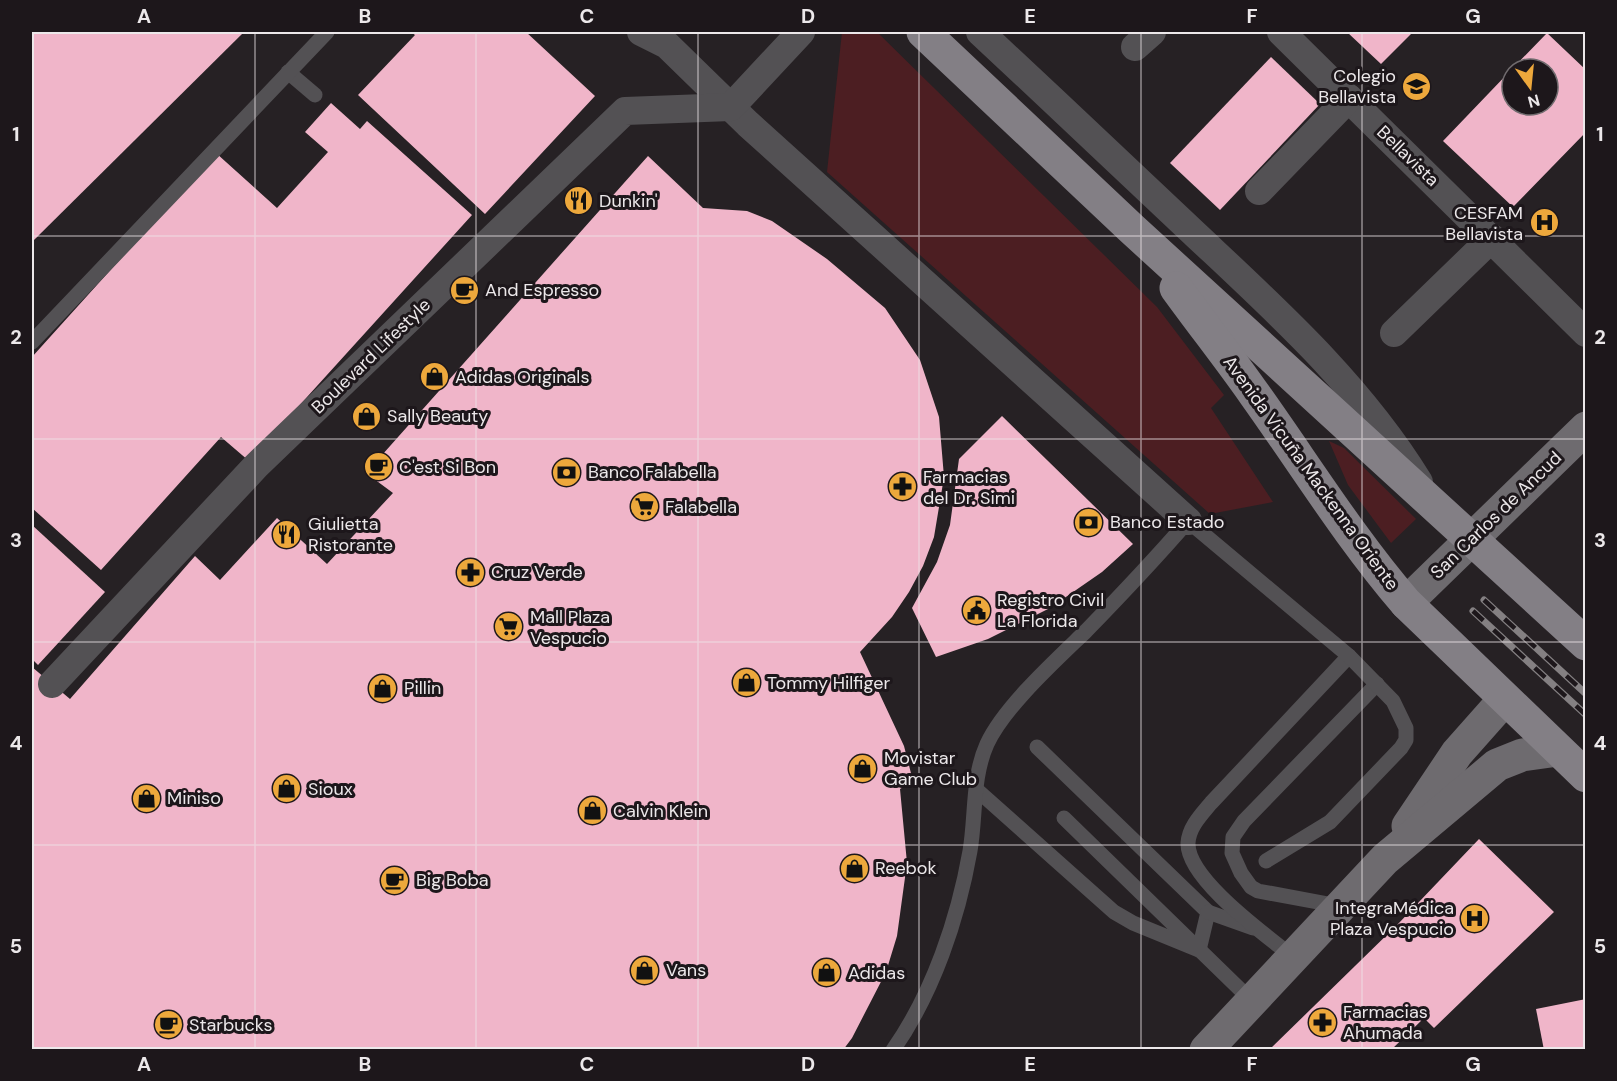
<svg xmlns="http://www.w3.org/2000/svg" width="1617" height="1081" font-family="'DM Sans',sans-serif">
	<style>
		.green { fill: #4c1e22 }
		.building { fill: #f0b5c9 }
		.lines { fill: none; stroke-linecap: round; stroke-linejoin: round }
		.lane { stroke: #535154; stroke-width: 15 }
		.street { stroke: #535154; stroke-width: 28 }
		.secondary { stroke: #6e6b6f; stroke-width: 33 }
		.primary { stroke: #837f85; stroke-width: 33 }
		.rail-casing { stroke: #848082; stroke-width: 7 }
		.rail { stroke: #1d171b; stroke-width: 4.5; stroke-dasharray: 14; stroke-linecap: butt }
		.grid { fill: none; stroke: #ece8ea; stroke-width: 1.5; stroke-opacity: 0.55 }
		.labels { text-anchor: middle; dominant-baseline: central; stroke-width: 6; stroke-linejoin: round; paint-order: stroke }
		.poi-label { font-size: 18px; fill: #ece8ea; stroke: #1d171b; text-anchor: start }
		.street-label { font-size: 18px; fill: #ece8ea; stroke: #1d171b }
		.neatline { fill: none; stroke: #ece8ea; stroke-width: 2 }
		.grid-label { font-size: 20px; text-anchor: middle; font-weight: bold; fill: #ece8ea }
	</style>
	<rect width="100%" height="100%" fill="#262124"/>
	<!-- green -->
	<g class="green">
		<polygon points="842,32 877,32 1157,307 1224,395 1211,408 1273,502 1210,514 827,172"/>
		<polygon points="1329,441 1344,448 1416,519 1391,543 1348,485"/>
	</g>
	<!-- building -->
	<g class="building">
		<polygon points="32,32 244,32 32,242"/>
		<polygon points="411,32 526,32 595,96 485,214 358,95 415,35"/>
		<polygon points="1347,32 1413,32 1381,64"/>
		<polygon points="1547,33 1586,70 1586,132 1513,207 1443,141 1512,69 1512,105 1548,105 1548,69 1512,69"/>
		<polygon points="1271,57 1320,104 1220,210 1170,163"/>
		<polygon points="331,103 360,129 367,121 472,215 249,461 221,437 101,570 32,508 32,357 216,153 277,208 328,152 305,132"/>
		<polygon points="648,156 703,208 747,211 772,221 827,259 885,308 920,360 939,417 944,477 934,537 923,566 909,592 892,617 860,652 904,746 913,781 900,789 907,863 897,936 886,972 852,1038 843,1050 32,1050 32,667 70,699 195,556 220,580 277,518 327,564 393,493 366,473"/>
		<polygon points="1002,416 1133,544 1102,572 1050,608 988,639 936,657 912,608 937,562 950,525 959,459"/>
		<polygon points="32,525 105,592 38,665 32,659"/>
		<polygon points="1479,839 1554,912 1434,1028 1424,1018 1391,1050 1269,1050 1398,924"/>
		<polygon points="1586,999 1586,1050 1544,1050 1536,1009"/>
	</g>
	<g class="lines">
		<!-- lane -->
		<g class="lane">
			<polyline points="288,72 315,95"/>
			<polyline points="32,342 327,32"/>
			<polyline points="977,790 1114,912 1133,923 1199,950 1208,912 1037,747"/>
			<polyline points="1064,818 1252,1001"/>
			<polyline points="1339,906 1258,891 1251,887 1241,873 1232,853 1233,837 1244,821 1377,684"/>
			<polyline points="1208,912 1253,928"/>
			<path d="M1293,957c-27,-22 -106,-78 -105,-114 1,-16 13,-28 23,-40l138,-147"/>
			<path d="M893,1050c40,-57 65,-131 77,-199 6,-35 2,-74 17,-107 17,-37 69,-84 99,-113 35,-36 69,-72 102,-110l161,135 44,45 13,27v12l-5,8 -71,74 -64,39"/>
		</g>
		<!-- street -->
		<g class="street">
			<polyline points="641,32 667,45 748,124 1188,521"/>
			<path d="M980,32c73,68 145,136 218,205 81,76 162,149 221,245"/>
			<polyline points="1281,32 1586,333"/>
			<polyline points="1135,47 1152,32"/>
			<polyline points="1259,191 1349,98"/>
			<polyline points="1394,333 1492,238"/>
			<polyline points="52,684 256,466 625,111 731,107 801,32"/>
		</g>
		<!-- secondary -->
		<g class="secondary">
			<polyline points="1406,603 1586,428"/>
			<polyline points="1408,826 1457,753 1504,700"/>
			<polyline points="1206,1050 1385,859 1497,765 1522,755 1558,750"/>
		</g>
		<!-- primary -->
		<g class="primary">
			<polyline points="923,32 1132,229 1586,644"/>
			<path d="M1176,288c26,36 54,71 79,107 50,70 95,143 151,208l180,173"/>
		</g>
		<defs>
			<g id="rail">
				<polyline points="1484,600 1586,694"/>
				<polyline points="1473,611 1586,715"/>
			</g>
		</defs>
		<!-- rail casing -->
		<use href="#rail" class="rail-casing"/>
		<!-- rail -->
		<use href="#rail" class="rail"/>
	</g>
	<!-- grid -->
	<path class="grid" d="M255,32v1018M476,32v1018M698,32v1018M919,32v1018M1141,32v1018M1362,32v1018M32,236h1554M32,439h1554M32,642h1554M32,845h1554"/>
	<!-- icons -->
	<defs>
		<symbol id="school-disc" viewBox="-11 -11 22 22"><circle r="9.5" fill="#eda83c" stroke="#1d171b"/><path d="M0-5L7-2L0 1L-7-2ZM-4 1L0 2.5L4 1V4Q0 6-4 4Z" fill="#111"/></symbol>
		<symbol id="restaurant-disc" viewBox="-11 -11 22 22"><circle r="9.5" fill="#eda83c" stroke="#1d171b"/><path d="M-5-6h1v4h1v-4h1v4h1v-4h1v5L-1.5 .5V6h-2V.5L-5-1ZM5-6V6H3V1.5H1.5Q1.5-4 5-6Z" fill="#111"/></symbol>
		<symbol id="hospital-disc" viewBox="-11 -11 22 22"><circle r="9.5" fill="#eda83c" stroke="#1d171b"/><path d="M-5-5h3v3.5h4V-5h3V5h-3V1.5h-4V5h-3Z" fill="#111"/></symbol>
		<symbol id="cafe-disc" viewBox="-11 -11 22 22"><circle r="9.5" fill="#eda83c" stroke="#1d171b"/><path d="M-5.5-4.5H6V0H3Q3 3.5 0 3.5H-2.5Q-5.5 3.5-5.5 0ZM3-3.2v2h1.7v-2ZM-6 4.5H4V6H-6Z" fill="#111"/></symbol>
		<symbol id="shop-disc" viewBox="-11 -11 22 22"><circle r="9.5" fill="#eda83c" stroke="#1d171b"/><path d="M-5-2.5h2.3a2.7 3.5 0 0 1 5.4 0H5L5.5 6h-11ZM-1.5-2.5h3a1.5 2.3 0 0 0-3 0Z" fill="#111"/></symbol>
		<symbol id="bank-disc" viewBox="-11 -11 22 22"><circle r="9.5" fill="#eda83c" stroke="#1d171b"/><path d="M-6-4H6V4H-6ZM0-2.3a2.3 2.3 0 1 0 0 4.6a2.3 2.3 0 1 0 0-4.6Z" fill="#111"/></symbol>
		<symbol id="pharmacy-disc" viewBox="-11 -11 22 22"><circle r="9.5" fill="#eda83c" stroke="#1d171b"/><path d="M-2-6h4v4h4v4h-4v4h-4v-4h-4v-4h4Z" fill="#111"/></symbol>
		<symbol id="supermarket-disc" viewBox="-11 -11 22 22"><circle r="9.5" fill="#eda83c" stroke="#1d171b"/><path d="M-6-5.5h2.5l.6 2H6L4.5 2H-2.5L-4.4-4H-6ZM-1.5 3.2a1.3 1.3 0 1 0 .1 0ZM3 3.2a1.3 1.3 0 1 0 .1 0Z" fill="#111"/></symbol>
		<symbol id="civic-disc" viewBox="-11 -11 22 22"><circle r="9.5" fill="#eda83c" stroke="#1d171b"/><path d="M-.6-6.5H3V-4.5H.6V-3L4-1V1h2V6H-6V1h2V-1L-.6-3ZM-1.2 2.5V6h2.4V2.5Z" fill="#111"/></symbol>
	</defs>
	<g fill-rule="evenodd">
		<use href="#school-disc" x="1400" y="70" width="33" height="33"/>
		<use href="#restaurant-disc" x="562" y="184" width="33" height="33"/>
		<use href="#hospital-disc" x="1528" y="206" width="33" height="33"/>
		<use href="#cafe-disc" x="448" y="274" width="33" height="33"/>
		<use href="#shop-disc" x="418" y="360" width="33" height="33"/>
		<use href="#shop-disc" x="350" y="400" width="33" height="33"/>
		<use href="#cafe-disc" x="362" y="450" width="33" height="33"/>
		<use href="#bank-disc" x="550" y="456" width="33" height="33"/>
		<use href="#pharmacy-disc" x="886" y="470" width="33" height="33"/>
		<use href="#supermarket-disc" x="628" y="490" width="33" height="33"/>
		<use href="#bank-disc" x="1072" y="506" width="33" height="33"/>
		<use href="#restaurant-disc" x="270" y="518" width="33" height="33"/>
		<use href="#pharmacy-disc" x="454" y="556" width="33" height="33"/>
		<use href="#civic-disc" x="960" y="594" width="33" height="33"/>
		<use href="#supermarket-disc" x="492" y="610" width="33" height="33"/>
		<use href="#shop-disc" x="730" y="666" width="33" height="33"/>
		<use href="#shop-disc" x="366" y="672" width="33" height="33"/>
		<use href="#shop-disc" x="846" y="752" width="33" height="33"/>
		<use href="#shop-disc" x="270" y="772" width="33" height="33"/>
		<use href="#shop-disc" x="130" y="782" width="33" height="33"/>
		<use href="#shop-disc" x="576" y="794" width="33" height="33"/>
		<use href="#shop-disc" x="838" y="852" width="33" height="33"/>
		<use href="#cafe-disc" x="378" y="864" width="33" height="33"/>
		<use href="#hospital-disc" x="1458" y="902" width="33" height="33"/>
		<use href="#shop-disc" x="628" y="954" width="33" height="33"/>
		<use href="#shop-disc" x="810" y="956" width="33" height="33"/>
		<use href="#pharmacy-disc" x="1306" y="1006" width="33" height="33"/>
		<use href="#cafe-disc" x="152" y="1008" width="33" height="33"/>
	</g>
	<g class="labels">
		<!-- poi labels -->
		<g class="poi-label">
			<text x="1396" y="76" text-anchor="end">Colegio<tspan x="1396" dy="21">Bellavista</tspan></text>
			<text x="599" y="201">Dunkin'</text>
			<text x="1523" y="213" text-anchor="end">CESFAM<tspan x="1523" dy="21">Bellavista</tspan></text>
			<text x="485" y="290">And Espresso</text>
			<text x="455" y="377">Adidas Originals</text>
			<text x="387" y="416">Sally Beauty</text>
			<text x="399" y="467">C'est Si Bon</text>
			<text x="588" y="472">Banco Falabella</text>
			<text x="923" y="477">Farmacias<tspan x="923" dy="21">del Dr. Simi</tspan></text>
			<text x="665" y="507">Falabella</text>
			<text x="1110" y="522">Banco Estado</text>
			<text x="308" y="524">Giulietta<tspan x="308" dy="21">Ristorante</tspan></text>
			<text x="491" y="572">Cruz Verde</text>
			<text x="997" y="600">Registro Civil<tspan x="997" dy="21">La Florida</tspan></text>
			<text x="530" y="617">Mall Plaza<tspan x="530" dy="21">Vespucio</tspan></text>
			<text x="767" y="683">Tommy Hilfiger</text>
			<text x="404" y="688">Pillin</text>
			<text x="884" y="758">Movistar<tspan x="884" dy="21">Game Club</tspan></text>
			<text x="308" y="789">Sioux</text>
			<text x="167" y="798">Miniso</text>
			<text x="613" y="811">Calvin Klein</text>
			<text x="875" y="868">Reebok</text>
			<text x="416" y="880">Big Boba</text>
			<text x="1454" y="908" text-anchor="end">IntegraMédica<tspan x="1454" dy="21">Plaza Vespucio</tspan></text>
			<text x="666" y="970">Vans</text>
			<text x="848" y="973">Adidas</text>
			<text x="1343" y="1012">Farmacias<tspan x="1343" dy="21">Ahumada</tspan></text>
			<text x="189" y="1025">Starbucks</text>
		</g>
		<!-- street labels -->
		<g class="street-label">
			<text transform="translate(1408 156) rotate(44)">Bellavista</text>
			<text transform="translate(371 356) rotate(-44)">Boulevard Lifestyle</text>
			<text transform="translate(1311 473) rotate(54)">Avenida Vicuña Mackenna Oriente</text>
			<text transform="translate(1496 515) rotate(-44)">San Carlos de Ancud</text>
		</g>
	</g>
	<!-- border -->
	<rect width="1617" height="1081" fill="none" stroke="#1d171b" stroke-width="66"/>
	<!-- north arrow -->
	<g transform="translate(1530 87) rotate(165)"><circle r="28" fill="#1d171b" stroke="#706b6e" stroke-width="1.5"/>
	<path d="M0-4.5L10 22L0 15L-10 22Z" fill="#eda83c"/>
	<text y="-9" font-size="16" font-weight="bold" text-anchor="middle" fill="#ece8ea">N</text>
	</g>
	<rect x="33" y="33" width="1551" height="1015" class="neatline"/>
	<g class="grid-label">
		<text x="144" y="23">A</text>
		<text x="365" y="23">B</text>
		<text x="587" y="23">C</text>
		<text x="808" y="23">D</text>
		<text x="1030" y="23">E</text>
		<text x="1252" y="23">F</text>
		<text x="1473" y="23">G</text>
		<text x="16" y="141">1</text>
		<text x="1600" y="141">1</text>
		<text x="16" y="344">2</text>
		<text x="1600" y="344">2</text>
		<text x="16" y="547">3</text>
		<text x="1600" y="547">3</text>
		<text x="16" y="750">4</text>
		<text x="1600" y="750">4</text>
		<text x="16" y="953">5</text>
		<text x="1600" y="953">5</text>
		<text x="144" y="1071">A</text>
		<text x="365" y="1071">B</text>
		<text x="587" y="1071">C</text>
		<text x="808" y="1071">D</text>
		<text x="1030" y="1071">E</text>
		<text x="1252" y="1071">F</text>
		<text x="1473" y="1071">G</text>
	</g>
</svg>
